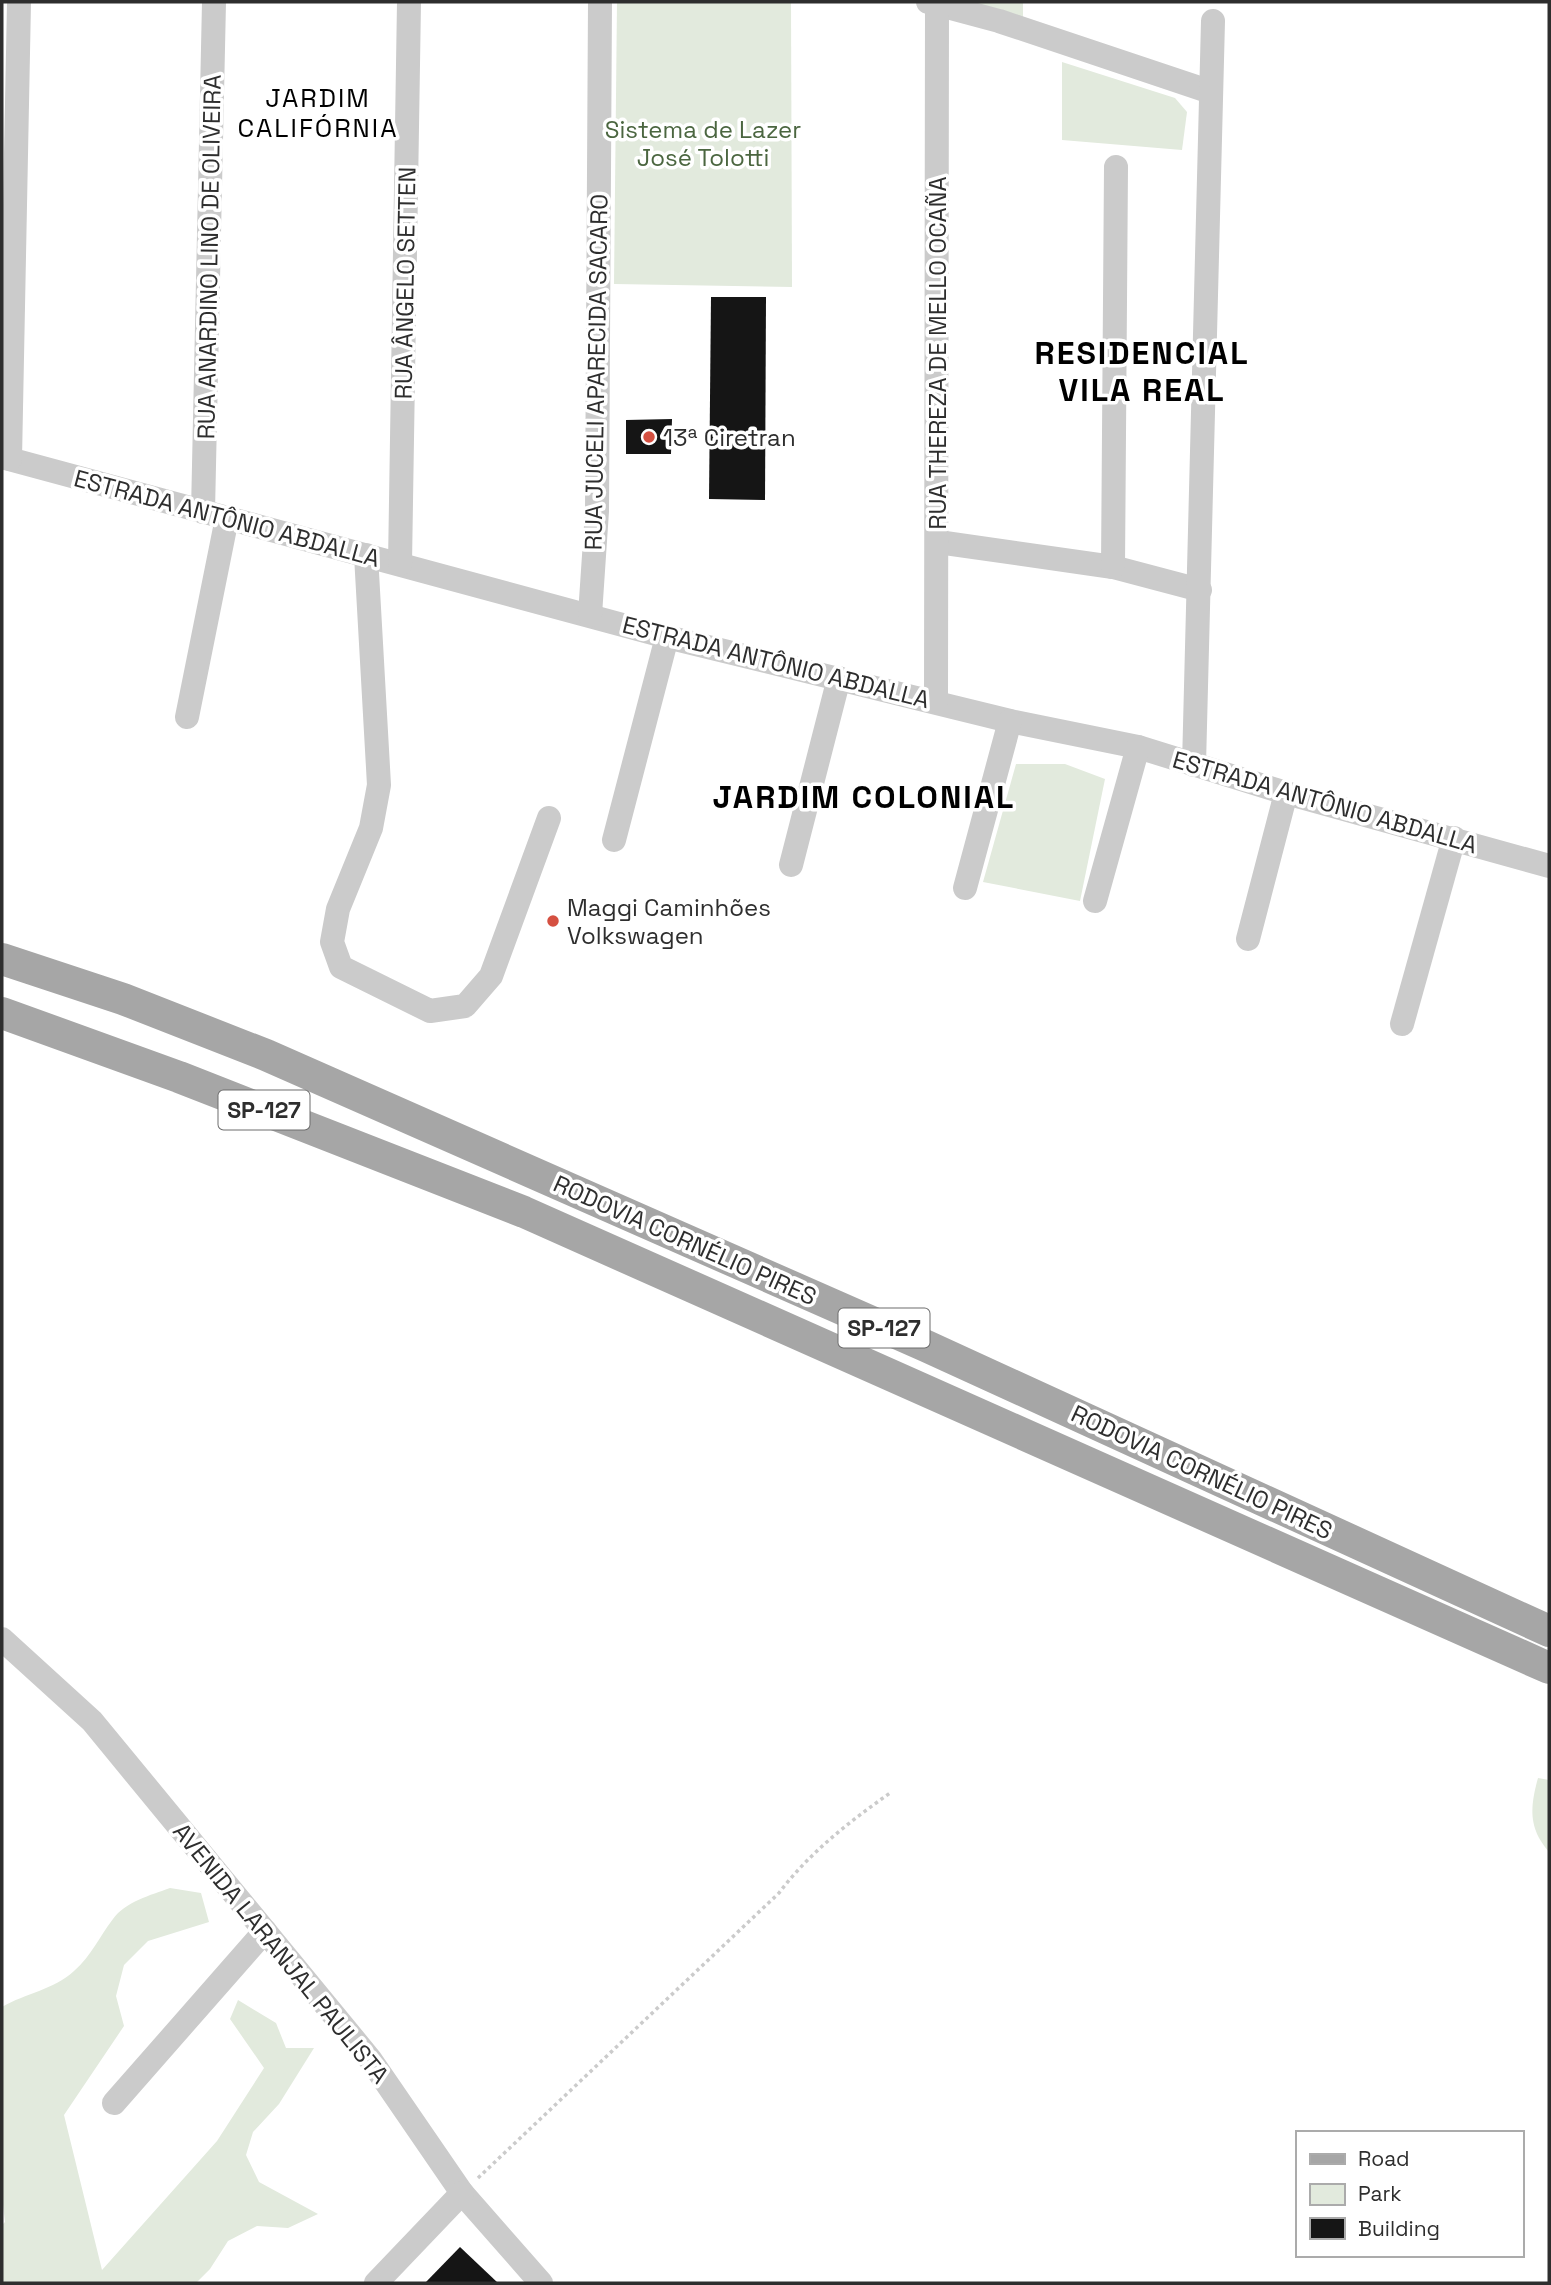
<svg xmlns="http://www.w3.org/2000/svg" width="1551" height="2285" font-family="'Space Grotesk',sans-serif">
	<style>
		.green { fill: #e2eadd }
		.building { fill: #151515 }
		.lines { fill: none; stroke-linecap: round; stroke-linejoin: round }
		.path { stroke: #cbcbcb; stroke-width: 3.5; stroke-dasharray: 3.5 3.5; stroke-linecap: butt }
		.minor { stroke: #cbcbcb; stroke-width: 24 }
		.major { stroke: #a6a6a6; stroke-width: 32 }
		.poi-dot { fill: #d55041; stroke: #fff; stroke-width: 2.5 }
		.labels { text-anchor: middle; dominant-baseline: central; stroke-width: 7; stroke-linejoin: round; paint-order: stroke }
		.shield { fill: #fff; stroke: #6d6d6d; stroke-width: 2 }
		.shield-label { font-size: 23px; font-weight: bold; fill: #2e2e2e }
		.park-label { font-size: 24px; fill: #4b6640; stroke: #fff }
		.street-label { font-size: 24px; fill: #2e2e2e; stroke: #fff }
		.poi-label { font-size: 24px; fill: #2e2e2e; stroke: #fff; text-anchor: start }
		.neighbourhood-label { font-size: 26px; letter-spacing: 2px; fill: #000; stroke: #fff }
		.district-label { font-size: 32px; font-weight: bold; letter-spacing: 2px; fill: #000; stroke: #fff }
	</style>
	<rect width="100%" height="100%" fill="#fff"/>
	<!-- green -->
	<g class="green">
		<polygon points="617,2 791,2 792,287 614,284"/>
		<polygon points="950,2 1023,2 1023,22"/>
		<polygon points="1062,62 1175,98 1187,112 1182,150 1062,140"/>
		<polygon points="1016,764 1065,764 1105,779 1080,901 983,882"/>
		<path d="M1538,1778l11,2v72c-21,-24 -19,-45 -11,-74z"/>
		<path d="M170,1888l31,5 8,29 -61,19 -24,24 -8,31 8,30 -60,89 38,155 115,-129 47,-73 -34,-49 8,-19 38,23 10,25h28l-35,56 -26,28 -7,23 13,27 59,32 -30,14 -31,-2 -29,15 -18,28 -14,14h-194v-58l3,-3 -3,-26v-189c24,-14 51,-17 72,-36 18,-16 25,-34 39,-52 12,-17 38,-24 57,-31z"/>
	</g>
	<!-- building -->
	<g class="building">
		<polygon points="711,297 766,297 765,500 709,499"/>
		<polygon points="672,419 671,454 626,454 626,420"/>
		<polygon points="460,2247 498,2283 425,2283"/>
	</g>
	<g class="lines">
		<!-- path -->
		<path class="path" d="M478,2178l301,-285c30,-40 70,-71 111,-100"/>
		<!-- minor -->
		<g class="minor">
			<polyline points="928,2 999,21 1211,92"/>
			<polyline points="2,457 667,637 1010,721 1138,747 1286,793 1549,866"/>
			<polyline points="10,459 19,2"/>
			<polyline points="203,512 214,2"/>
			<polyline points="938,542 1113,567 1200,590"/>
			<polyline points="366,555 379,785 371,828 338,909 332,942 341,967 430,1011 465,1006 491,976 549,818"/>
			<polyline points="400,564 409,2"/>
			<polyline points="1113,567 1116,167"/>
			<polyline points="590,615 597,511 600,2"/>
			<polyline points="936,701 937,4"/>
			<polyline points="187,717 227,518"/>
			<polyline points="1194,765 1213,21"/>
			<polyline points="614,840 667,637"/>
			<polyline points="791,865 839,678"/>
			<polyline points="965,888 1010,721"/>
			<polyline points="1095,901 1138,747"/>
			<polyline points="1248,939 1286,793"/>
			<polyline points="1402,1024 1454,838"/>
			<polyline points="2,1639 92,1721 370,2059 462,2193 541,2283"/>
			<polyline points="114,2103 265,1931"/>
			<polyline points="376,2283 462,2193"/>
		</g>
		<!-- major -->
		<g class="major">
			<polyline points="2,959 123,999 266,1055 926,1346 1549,1631"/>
			<polyline points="2,1013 179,1077 524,1212 1549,1668"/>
		</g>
	</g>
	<!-- markers -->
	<g class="poi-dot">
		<circle cx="649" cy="437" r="7"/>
		<circle cx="553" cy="921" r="7"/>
	</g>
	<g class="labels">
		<!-- shield labels -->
		<g class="shield">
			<rect x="218.5" y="1090.5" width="91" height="39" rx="5"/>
			<rect x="838.5" y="1308.5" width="91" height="39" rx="5"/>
		</g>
		<g class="shield-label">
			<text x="264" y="1110">SP-127</text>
			<text x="884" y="1328">SP-127</text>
		</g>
		<!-- park labels -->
		<g class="park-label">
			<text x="703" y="129">Sistema de Lazer<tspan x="703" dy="28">José Tolotti</tspan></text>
		</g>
		<!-- street labels -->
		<g class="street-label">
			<text transform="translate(209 257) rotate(-89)">RUA ANARDINO LINO DE OLIVEIRA</text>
			<text transform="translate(405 283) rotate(-89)">RUA ÂNGELO SETTEN</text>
			<text transform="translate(937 353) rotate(-90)">RUA THEREZA DE MELLO OCAÑA</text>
			<text transform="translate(596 372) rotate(-89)">RUA JUCELI APARECIDA SACARO</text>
			<text transform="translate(227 518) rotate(15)">ESTRADA ANTÔNIO ABDALLA</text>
			<text transform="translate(776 662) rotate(14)">ESTRADA ANTÔNIO ABDALLA</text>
			<text transform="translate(1325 802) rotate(16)">ESTRADA ANTÔNIO ABDALLA</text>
			<text transform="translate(685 1240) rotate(24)">RODOVIA CORNÉLIO PIRES</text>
			<text transform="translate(1202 1472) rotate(25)">RODOVIA CORNÉLIO PIRES</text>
			<text transform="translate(281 1953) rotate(51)">AVENIDA LARANJAL PAULISTA</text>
		</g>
		<!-- poi labels -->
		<g class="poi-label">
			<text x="663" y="437">13ª Ciretran</text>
			<text x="567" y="907">Maggi Caminhões<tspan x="567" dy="28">Volkswagen</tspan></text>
		</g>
		<!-- neighbourhood labels -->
		<g class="neighbourhood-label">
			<text x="318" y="98">JARDIM<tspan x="318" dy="30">CALIFÓRNIA</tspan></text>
		</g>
		<!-- district labels -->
		<g class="district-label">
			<text x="1142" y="353">RESIDENCIAL<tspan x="1142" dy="37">VILA REAL</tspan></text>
			<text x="864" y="797">JARDIM COLONIAL</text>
		</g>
	</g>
	<!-- border -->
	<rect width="1551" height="2285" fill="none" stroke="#2e2e2e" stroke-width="7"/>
	<!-- legend -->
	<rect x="1296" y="2131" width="228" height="126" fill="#ffffff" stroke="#ababab" stroke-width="2"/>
	<rect x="1310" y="2154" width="35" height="10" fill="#a6a6a6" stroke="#ababab" stroke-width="2"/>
	<text x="1358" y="2166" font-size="21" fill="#2e2e2e">Road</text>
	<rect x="1310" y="2184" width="35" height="21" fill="#e2eadd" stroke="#ababab" stroke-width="2"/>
	<text x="1358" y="2201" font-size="21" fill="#2e2e2e">Park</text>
	<rect x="1310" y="2218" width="35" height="21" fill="#151515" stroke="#ababab" stroke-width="2"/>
	<text x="1358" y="2236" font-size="21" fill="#2e2e2e">Building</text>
</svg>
